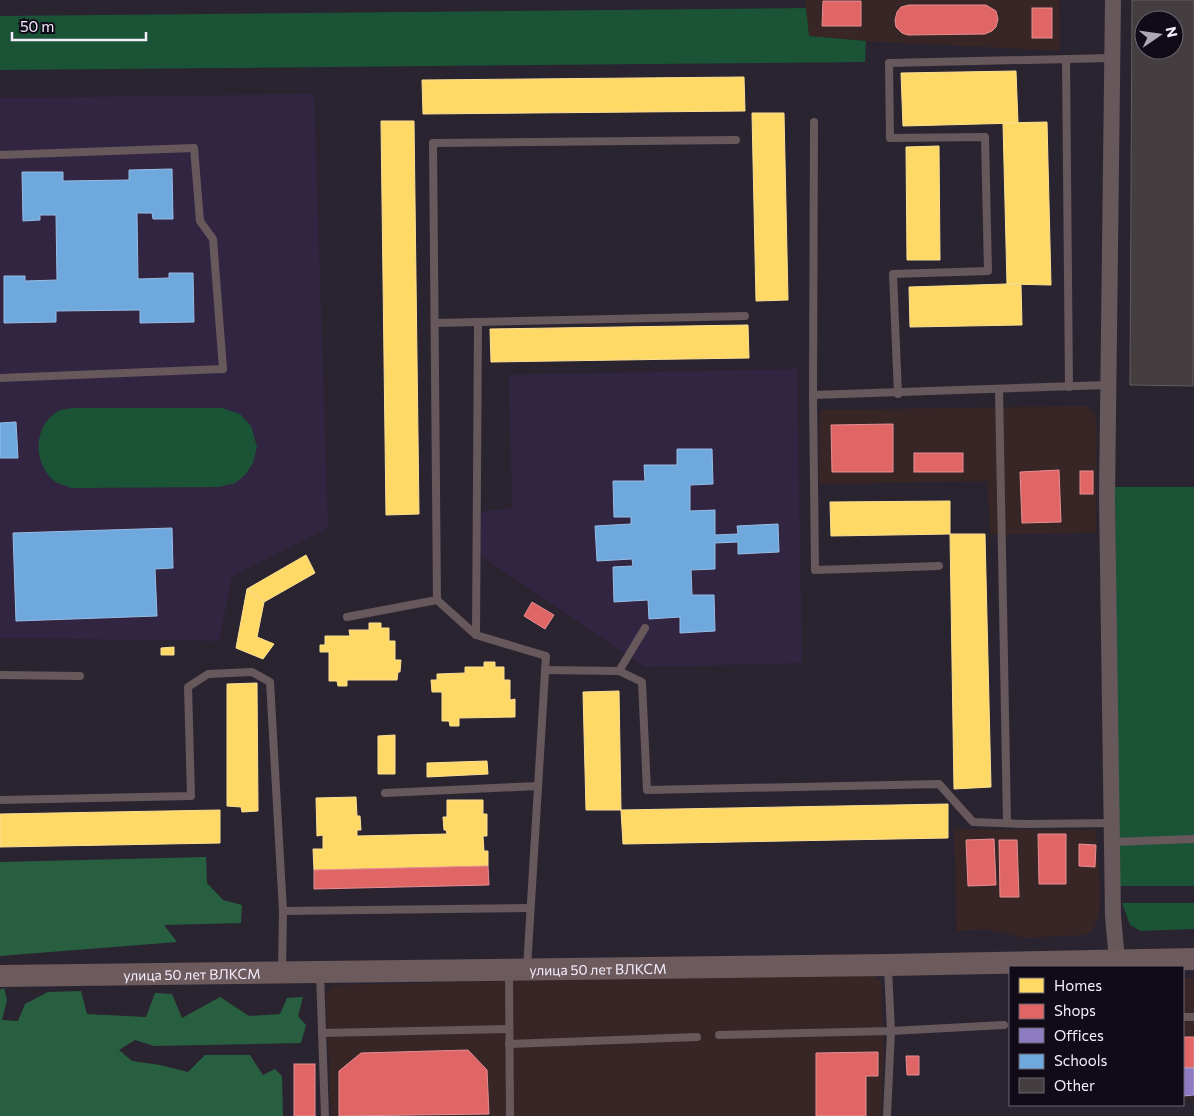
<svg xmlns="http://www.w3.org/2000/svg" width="1194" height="1116" font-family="Commissioner,sans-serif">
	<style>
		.commercial { fill: #372625 }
		.built { fill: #322541 }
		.green { fill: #1b5336 }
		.forest { fill: #285f41 }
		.homes { fill: #ffd966; stroke: #fcdf94 }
		.shops { fill: #e06666; stroke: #e68e94 }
		.offices { fill: #8e7cc3; stroke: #ad9ed5 }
		.schools { fill: #6fa8dc; stroke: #97bde6 }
		.building { fill: #453e40; stroke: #635c5c; fill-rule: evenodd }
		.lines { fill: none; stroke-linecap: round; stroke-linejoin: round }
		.lane { stroke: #67585c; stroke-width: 8 }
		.street { stroke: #67585c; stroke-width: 16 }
		.secondary { stroke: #6c5a5c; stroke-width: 22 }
		.labels { text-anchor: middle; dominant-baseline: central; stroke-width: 5; stroke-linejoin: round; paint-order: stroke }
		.street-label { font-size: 14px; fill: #f4edfe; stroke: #100b16 }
	</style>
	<rect width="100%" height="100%" fill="#2a2431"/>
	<!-- commercial -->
	<g class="commercial">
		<polygon points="805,0 1059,0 1060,51 866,41 809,36"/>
		<polygon points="1087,406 1094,412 1097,428 1096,533 990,534 988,481 819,484 820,410"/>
		<polygon points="954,829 1096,830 1100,890 1099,915 1093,930 1083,935 1024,938 987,929 957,931"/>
		<polygon points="871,973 881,980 884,1051 881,1116 331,1116 326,993 335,985"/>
		<rect x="1183" y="978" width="11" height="121"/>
	</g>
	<!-- built -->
	<g class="built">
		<polygon points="314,94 328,528 232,576 219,641 0,638 0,98"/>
		<polygon points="797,369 802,663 645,667 481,556 481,512 512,508 509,375"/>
	</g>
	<!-- green -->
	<g class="green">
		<polygon points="806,8 809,36 866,41 865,62 0,70 0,16"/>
		<path d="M73,408h149l18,6 11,12 6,21 -4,16 -8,12 -10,8 -16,4 -148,1c-6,-3 -13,-4 -18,-8 -20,-18 -20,-54 5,-69 4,-2 11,-2 15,-3z"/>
		<polygon points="1115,487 1194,487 1194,886 1118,886"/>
		<polygon points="1122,903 1194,903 1194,929 1141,931 1130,925"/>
	</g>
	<!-- forest -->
	<g class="forest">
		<polygon points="206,857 207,883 223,900 242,905 241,923 164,925 177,942 0,956 0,862"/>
		<polygon points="4,988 7,1000 2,1020 18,1021 25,1004 48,992 81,991 87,1014 146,1017 155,993 172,994 182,1018 220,997 249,1016 280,1014 287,998 303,997 298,1016 306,1025 301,1043 154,1046 135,1040 119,1050 132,1061 160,1065 188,1072 205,1055 250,1055 263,1075 275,1069 282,1076 283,1116 0,1116 0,990"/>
	</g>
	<!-- homes -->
	<g class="homes">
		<polygon points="1016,71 1018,123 903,126 901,73"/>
		<polygon points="744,77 745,111 423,114 422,80"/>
		<polygon points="752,113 784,113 788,300 756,301"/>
		<polygon points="381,121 414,121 419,514 386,515"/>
		<polygon points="1047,122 1051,285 1007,284 1003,123"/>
		<polygon points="939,146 940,260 907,260 906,147"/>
		<polygon points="1007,284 1021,285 1022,325 910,327 909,287"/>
		<polygon points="748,325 749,358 491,362 490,329"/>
		<polygon points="950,501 950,534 831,536 830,502"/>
		<polygon points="950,534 985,534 991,787 954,789"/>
		<polygon points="306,555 315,573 264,602 247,589"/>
		<polygon points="247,589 264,602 257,637 274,644 263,659 236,648"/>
		<polygon points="369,623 381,623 381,628 389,628 389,641 395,641 395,660 401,660 400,672 398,672 397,680 347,680 347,686 338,686 337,681 329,681 329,652 320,652 320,645 325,645 325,636 350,636 349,630 369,630"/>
		<polygon points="174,647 174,655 161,655 161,648"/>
		<polygon points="484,662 495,662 495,667 504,667 504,680 510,680 510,700 515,699 515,717 459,718 459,726 450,726 449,721 442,721 442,692 432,692 431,680 437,680 437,674 465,673 465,667 484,667"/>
		<polygon points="257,683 258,811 242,812 241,807 227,806 227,684"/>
		<polygon points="619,691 621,810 586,810 583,692"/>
		<polygon points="395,735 395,774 378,774 378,736"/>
		<polygon points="487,761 488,774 427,777 427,763"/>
		<polygon points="356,797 357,816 360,816 361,830 357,830 357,836 447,834 446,830 444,830 443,817 447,817 447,800 483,800 483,814 487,814 487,836 483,836 484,851 488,851 488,866 314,870 313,849 323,849 323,835 317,836 316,798"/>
		<polygon points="948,804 948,838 623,844 621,810"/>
		<polygon points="220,810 220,843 0,847 0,814"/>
	</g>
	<!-- shops -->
	<g class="shops">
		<polygon points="823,1 861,1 861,26 822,26"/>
		<polygon points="909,5 986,5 996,11 998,19 996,27 992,31 985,34 908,35 902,33 896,27 895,20 897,12 901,7"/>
		<rect x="1032" y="8" width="20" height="30"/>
		<polygon points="893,424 893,472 832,472 831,425"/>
		<rect x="914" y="453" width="49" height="19"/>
		<polygon points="1059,470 1061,522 1022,523 1020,472"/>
		<rect x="1080" y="471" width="13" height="23"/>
		<polygon points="532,602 554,615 545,629 524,616"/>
		<polygon points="1038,834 1066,834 1066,884 1039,884"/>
		<polygon points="994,839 996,885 968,886 966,840"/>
		<polygon points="999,840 1017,840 1019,897 1000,897"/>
		<polygon points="1079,844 1096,845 1095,867 1079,866"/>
		<polygon points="488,866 489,885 314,889 314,870"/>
		<rect x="1183" y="1037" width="11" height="31"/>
		<polygon points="468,1050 487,1070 489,1114 339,1116 339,1071 361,1053"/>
		<polygon points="878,1052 878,1076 866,1076 866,1116 816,1116 816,1053"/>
		<polygon points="906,1056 919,1056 919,1075 907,1075"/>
		<rect x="294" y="1064" width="21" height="52"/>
	</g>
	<!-- offices -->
	<polygon class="offices" points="1183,1068 1194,1068 1194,1095 1183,1096"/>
	<!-- schools -->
	<g class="schools">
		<polygon points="172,169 173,219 153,219 152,213 137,213 138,279 169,278 169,273 193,273 194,322 140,323 140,310 56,311 56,322 4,323 4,276 25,276 25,281 57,280 56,215 40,215 40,220 23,221 22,172 63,172 63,181 129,180 129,170"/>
		<polygon points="16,422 18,458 0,458 0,423"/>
		<polygon points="677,449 712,449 713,484 690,485 690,511 715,510 715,535 738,534 737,526 778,524 779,552 738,554 738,542 715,543 715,569 691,570 692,595 714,595 715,631 680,633 680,617 649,619 648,600 614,602 613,567 633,566 632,559 597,561 595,526 631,524 631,517 614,517 613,481 645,481 644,465 677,465"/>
		<polygon points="172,528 173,568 155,569 157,616 16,621 13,533"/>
	</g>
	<!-- building -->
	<path class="building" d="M1132,0h62l-1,386 -63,-1zM1144,20h30v30h-30z"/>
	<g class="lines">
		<!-- lane -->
		<g class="lane">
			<polyline points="1066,59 1069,387"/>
			<polyline points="0,155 194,148 200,221 213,239 223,369 0,378"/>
			<polyline points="435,323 745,316"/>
			<polyline points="999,389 1007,823"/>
			<polyline points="898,394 893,274 988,271 985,137 890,138 889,63 1112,58"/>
			<polyline points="813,395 814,122"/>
			<polyline points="939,566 815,570 813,395 1108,385"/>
			<polyline points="347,617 437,600"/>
			<polyline points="476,635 478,322"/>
			<polyline points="545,670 619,671 642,682 647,790 939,784 973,822 1025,824 1112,823"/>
			<polyline points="619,671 645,628"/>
			<polyline points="0,675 80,676"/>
			<polyline points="385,793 538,786"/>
			<polyline points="0,800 191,796 188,687 208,674 252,672 270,682 283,911 282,971"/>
			<polyline points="1112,842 1194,839"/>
			<polyline points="283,911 530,908"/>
			<polyline points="527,968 546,656 476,635 437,600 433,143 736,140"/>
			<polyline points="509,972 510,1116"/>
			<polyline points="320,973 325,1116"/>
			<polyline points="1183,1017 1194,1017"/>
			<polyline points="322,1033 509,1029"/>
			<polyline points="719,1035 891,1031 1004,1025"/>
			<polyline points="509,1044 697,1037"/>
			<polyline points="887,1116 891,1031 888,968"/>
		</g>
		<!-- street -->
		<polyline class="street" points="1113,0 1107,497 1113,916 1117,960"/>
		<!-- secondary -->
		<path class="secondary" id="s1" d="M0,976l888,-11 306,-6"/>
	</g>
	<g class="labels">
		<!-- street labels -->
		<g class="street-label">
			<text stroke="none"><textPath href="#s1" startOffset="598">улица 50 лет ВЛКСМ</textPath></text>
			<text stroke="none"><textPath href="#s1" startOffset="192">улица 50 лет ВЛКСМ</textPath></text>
		</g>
	</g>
	<!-- legend -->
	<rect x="1009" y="966" width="175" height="140" fill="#100b16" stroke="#6b6573"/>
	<rect x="1019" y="978" width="25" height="15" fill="#ffd966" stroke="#6b6573"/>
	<text x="1054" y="991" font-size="15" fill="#f4edfe">Homes</text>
	<rect x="1019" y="1004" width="25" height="15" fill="#e06666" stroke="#6b6573"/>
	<text x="1054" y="1016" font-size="15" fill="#f4edfe">Shops</text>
	<rect x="1019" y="1028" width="25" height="15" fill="#8e7cc3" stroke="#6b6573"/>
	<text x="1054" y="1041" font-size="15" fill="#f4edfe">Offices</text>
	<rect x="1019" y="1054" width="25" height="15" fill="#6fa8dc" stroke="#6b6573"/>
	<text x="1054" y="1066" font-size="15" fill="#f4edfe">Schools</text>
	<rect x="1019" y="1078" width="25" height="15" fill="#453e40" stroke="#6b6573"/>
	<text x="1054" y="1091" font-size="15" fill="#f4edfe">Other</text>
	<!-- north arrow -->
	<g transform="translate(1159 35) rotate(77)"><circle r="24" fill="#100b16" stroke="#6b6573"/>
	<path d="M0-4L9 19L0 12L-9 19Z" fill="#ada7b6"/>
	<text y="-8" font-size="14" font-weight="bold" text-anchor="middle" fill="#f4edfe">N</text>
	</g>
	<!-- scale -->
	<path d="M12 32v8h134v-8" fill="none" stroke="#f4edfe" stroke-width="2.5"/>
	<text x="20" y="32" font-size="15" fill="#f4edfe" stroke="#100b16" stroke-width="4" paint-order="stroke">50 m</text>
</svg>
